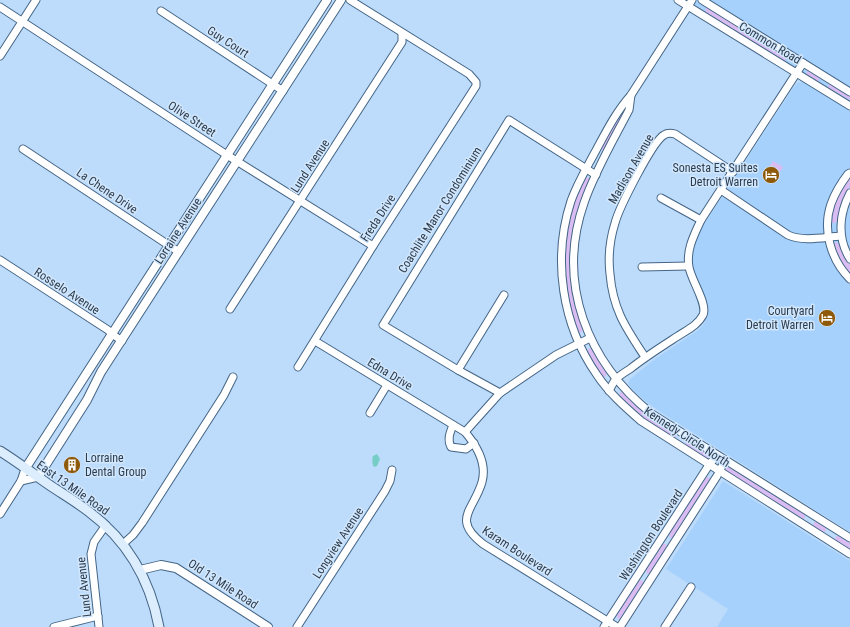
<svg xmlns="http://www.w3.org/2000/svg" width="850" height="627" font-family="'Roboto Condensed',sans-serif">
	<style>
		.built { fill: #a6d1fc }
		.green { fill: #d9bcf2 }
		.water { fill: #76cdc6 }
		.lines { fill: none; stroke-linecap: round; stroke-linejoin: round }
		.minor-casing { stroke: #446586; stroke-width: 9 }
		.tertiary-casing { stroke: #446586; stroke-width: 10 }
		.secondary-casing { stroke: #446586; stroke-width: 11 }
		.minor { stroke: #fff; stroke-width: 7 }
		.tertiary { stroke: #fff; stroke-width: 8 }
		.secondary { stroke: #dcedfe; stroke-width: 9 }
		.labels { text-anchor: middle; dominant-baseline: central; stroke-width: 3; stroke-linejoin: round; paint-order: stroke }
		.street-label { font-size: 12px; fill: #2d3c4b; stroke: #d1e7fe }
		.poi-label { font-size: 12px; fill: #2d3c4b; stroke: #d1e7fe; text-anchor: end }
	</style>
	<rect width="100%" height="100%" fill="#bddbfa"/>
	<!-- built -->
	<g class="built">
		<polygon points="693,0 850,0 850,532 662,413 645,401 631,388 628,383 630,379 655,359 697,331 704,324 708,314 708,305 696,281 692,262 695,241 701,229 793,88 797,83 803,82 698,14"/>
		<polygon points="723,481 850,561 850,627 717,627 728,609 666,569"/>
	</g>
	<!-- green -->
	<g class="green">
		<polygon points="706,8 709,8 786,56 786,60 784,61 705,12"/>
		<polygon points="807,71 810,71 820,77 819,80 817,82 806,75"/>
		<polygon points="829,84 832,84 850,95 850,100 836,92 828,88"/>
		<polygon points="625,108 604,151 601,148 608,134"/>
		<polygon points="773,161 783,167 780,172 770,166"/>
		<path d="M850,176v10l-9,17 -4,18 -2,2h-3c-5,-13 11,-36 18,-47z"/>
		<path d="M587,177l3,2v2c-18,36 -24,77 -16,116 2,11 6,22 9,33l-3,3 -2,-1c-15,-44 -18,-90 -2,-135 2,-6 5,-17 11,-20z"/>
		<polygon points="836,242 839,244 850,265 850,275 840,262 833,245"/>
		<polygon points="589,348 592,349 607,373 605,377 602,377 587,352"/>
		<polygon points="621,392 624,393 650,416 676,433 676,437 674,438 647,421 620,397 619,394"/>
		<polygon points="688,441 710,454 710,458 707,460 684,445 686,442"/>
		<polygon points="727,467 729,467 805,514 805,518 802,519 725,471"/>
		<polygon points="706,477 710,478 710,481 674,537 670,538 669,534"/>
		<polygon points="814,522 817,522 826,527 826,531 822,532 813,527"/>
		<polygon points="836,536 839,536 850,543 850,550 835,541"/>
		<polygon points="663,544 666,544 667,548 651,573 647,574 646,570"/>
		<polygon points="641,580 643,582 643,584 622,618 618,619 616,615 638,581"/>
	</g>
	<!-- water -->
	<path class="water" d="M377,454l3,5 -3,7 -3,1c-2,-2 -2,-8 -1,-11z"/>
	<g class="lines">
		<defs>
			<g id="minor">
				<polyline points="678,0 850,106"/>
				<path d="M692,0l-61,95c-16,18 -26,39 -37,59 -8,15 -17,30 -23,47 -19,58 -9,124 26,174 12,18 28,32 44,46l209,133"/>
				<polyline points="702,0 850,92"/>
				<polyline points="0,7 227,155 373,246"/>
				<polyline points="161,11 283,91"/>
				<polyline points="0,56 36,0"/>
				<path d="M631,95l-2,15c-15,29 -34,61 -45,93 -28,80 3,159 68,211l198,124"/>
				<polyline points="23,149 179,252"/>
				<path d="M850,173l-2,1c-7,9 -13,19 -17,30 -9,26 0,56 19,75"/>
				<path d="M721,190l67,45c16,7 36,2 53,1"/>
				<path d="M850,193c-11,21 -13,45 0,66"/>
				<polyline points="661,198 701,220"/>
				<polyline points="0,260 108,330 112,334 122,341"/>
				<polyline points="642,267 688,266"/>
				<polyline points="230,309 402,42 402,33"/>
				<path d="M315,341l150,91c12,14 22,32 17,50 -8,28 -31,37 1,62l134,83"/>
				<path d="M645,357c-19,-29 -32,-47 -35,-83 -2,-17 0,-35 5,-51 4,-15 37,-81 49,-88 3,-2 7,-2 11,-1l58,38"/>
				<polyline points="298,367 373,246 476,86 476,82 469,74 350,0"/>
				<polyline points="458,370 504,295"/>
				<path d="M609,391c2,-4 4,-8 6,-11 4,-4 10,-8 15,-11 15,-12 31,-22 48,-33 9,-6 20,-11 25,-21 5,-11 -12,-35 -14,-48 -3,-17 5,-32 12,-47l102,-157"/>
				<polyline points="500,393 458,370 383,325 509,120 596,175"/>
				<polyline points="370,413 387,385"/>
				<path d="M453,425c-3,8 -6,14 -2,22l15,2 8,-6"/>
				<polyline points="465,432 500,393 556,355 590,338"/>
				<polyline points="21,481 38,477"/>
				<polyline points="0,514 21,481 25,469"/>
				<polyline points="123,544 133,535 142,523 224,395 233,377"/>
				<polyline points="54,627 98,616"/>
				<polyline points="99,627 91,554 94,542 106,525"/>
				<polyline points="297,627 385,491 390,481 392,470"/>
				<polyline points="604,627 709,465 717,455"/>
				<polyline points="620,627 717,476 725,460"/>
				<polyline points="665,627 691,587"/>
			</g>
			<g id="tertiary">
				<polyline points="25,469 327,0"/>
				<polyline points="38,477 87,400 101,372 341,0"/>
				<polyline points="140,570 161,565 176,568 268,627"/>
			</g>
			<path id="secondary" d="M0,451c16,10 32,22 48,33 13,9 27,17 40,27 39,29 62,68 71,116"/>
		</defs>
		<!-- minor casing -->
		<use href="#minor" class="minor-casing"/>
		<!-- tertiary casing -->
		<use href="#tertiary" class="tertiary-casing"/>
		<!-- secondary casing -->
		<use href="#secondary" class="secondary-casing"/>
		<!-- minor -->
		<use href="#minor" class="minor"/>
		<!-- tertiary -->
		<use href="#tertiary" class="tertiary"/>
		<!-- secondary -->
		<use href="#secondary" class="secondary"/>
	</g>
	<!-- icons -->
	<defs>
		<symbol id="hotel-disc" viewBox="-11 -11 22 22"><circle r="9.5" fill="#8e5909" stroke="#d1e7fe"/><path d="M-6-4.5h1.5V1H6V5H4.5V3h-9V5H-6ZM-4 0a1.8 1.8 0 1 1 3.6 0ZM.5 0V-2.5h3Q6-2.5 6 0Z" fill="#fff"/></symbol>
		<symbol id="building-disc" viewBox="-11 -11 22 22"><circle r="9.5" fill="#8e5909" stroke="#d1e7fe"/><path d="M-4-6H4V6H1V3H-1V6H-4ZM-2.5-4.3h1.7v1.8h-1.7ZM.8-4.3h1.7v1.8H.8ZM-2.5-1h1.7V.8h-1.7ZM.8-1h1.7V.8H.8Z" fill="#fff"/></symbol>
	</defs>
	<g fill-rule="evenodd">
		<use href="#hotel-disc" x="761" y="165" width="20" height="20"/>
		<use href="#hotel-disc" x="817" y="308" width="20" height="20"/>
		<use href="#building-disc" x="62" y="455" width="20" height="20"/>
	</g>
	<g class="labels">
		<!-- street labels -->
		<g class="street-label">
			<text transform="translate(228 42) rotate(33)">Guy Court</text>
			<text transform="translate(770 43) rotate(31)">Common Road</text>
			<text transform="translate(192 119) rotate(33)">Olive Street</text>
			<text transform="translate(310 166) rotate(-57)">Lund Avenue</text>
			<text transform="translate(631 169) rotate(-60)">Madison Avenue</text>
			<text transform="translate(107 191) rotate(34)">La Chene Drive</text>
			<text transform="translate(440 210) rotate(-58)">Coachlite Manor Condominium</text>
			<text transform="translate(378 218) rotate(-57)">Freda Drive</text>
			<text transform="translate(178 231) rotate(-57)">Lorraine Avenue</text>
			<text transform="translate(67 291) rotate(33)">Rosselo Avenue</text>
			<text transform="translate(390 374) rotate(31)">Edna Drive</text>
			<text transform="translate(687 437) rotate(33)">Kennedy Circle North</text>
			<text transform="translate(73 488) rotate(35)">East 13 Mile Road</text>
			<text transform="translate(651 535) rotate(-57)">Washington Boulevard</text>
			<text transform="translate(338 543) rotate(-57)">Longview Avenue</text>
			<text transform="translate(517 551) rotate(33)">Karam Boulevard</text>
			<text transform="translate(223 584) rotate(33)">Old 13 Mile Road</text>
			<text transform="translate(84 587) rotate(-96)">Lund Avenue</text>
		</g>
		<!-- poi labels -->
		<g class="poi-label">
			<text x="758" y="168">Sonesta ES Suites<tspan x="758" dy="14">Detroit Warren</tspan></text>
			<text x="814" y="311">Courtyard<tspan x="814" dy="14">Detroit Warren</tspan></text>
			<text x="85" y="458" text-anchor="start">Lorraine<tspan x="85" dy="14">Dental Group</tspan></text>
		</g>
	</g>
</svg>
